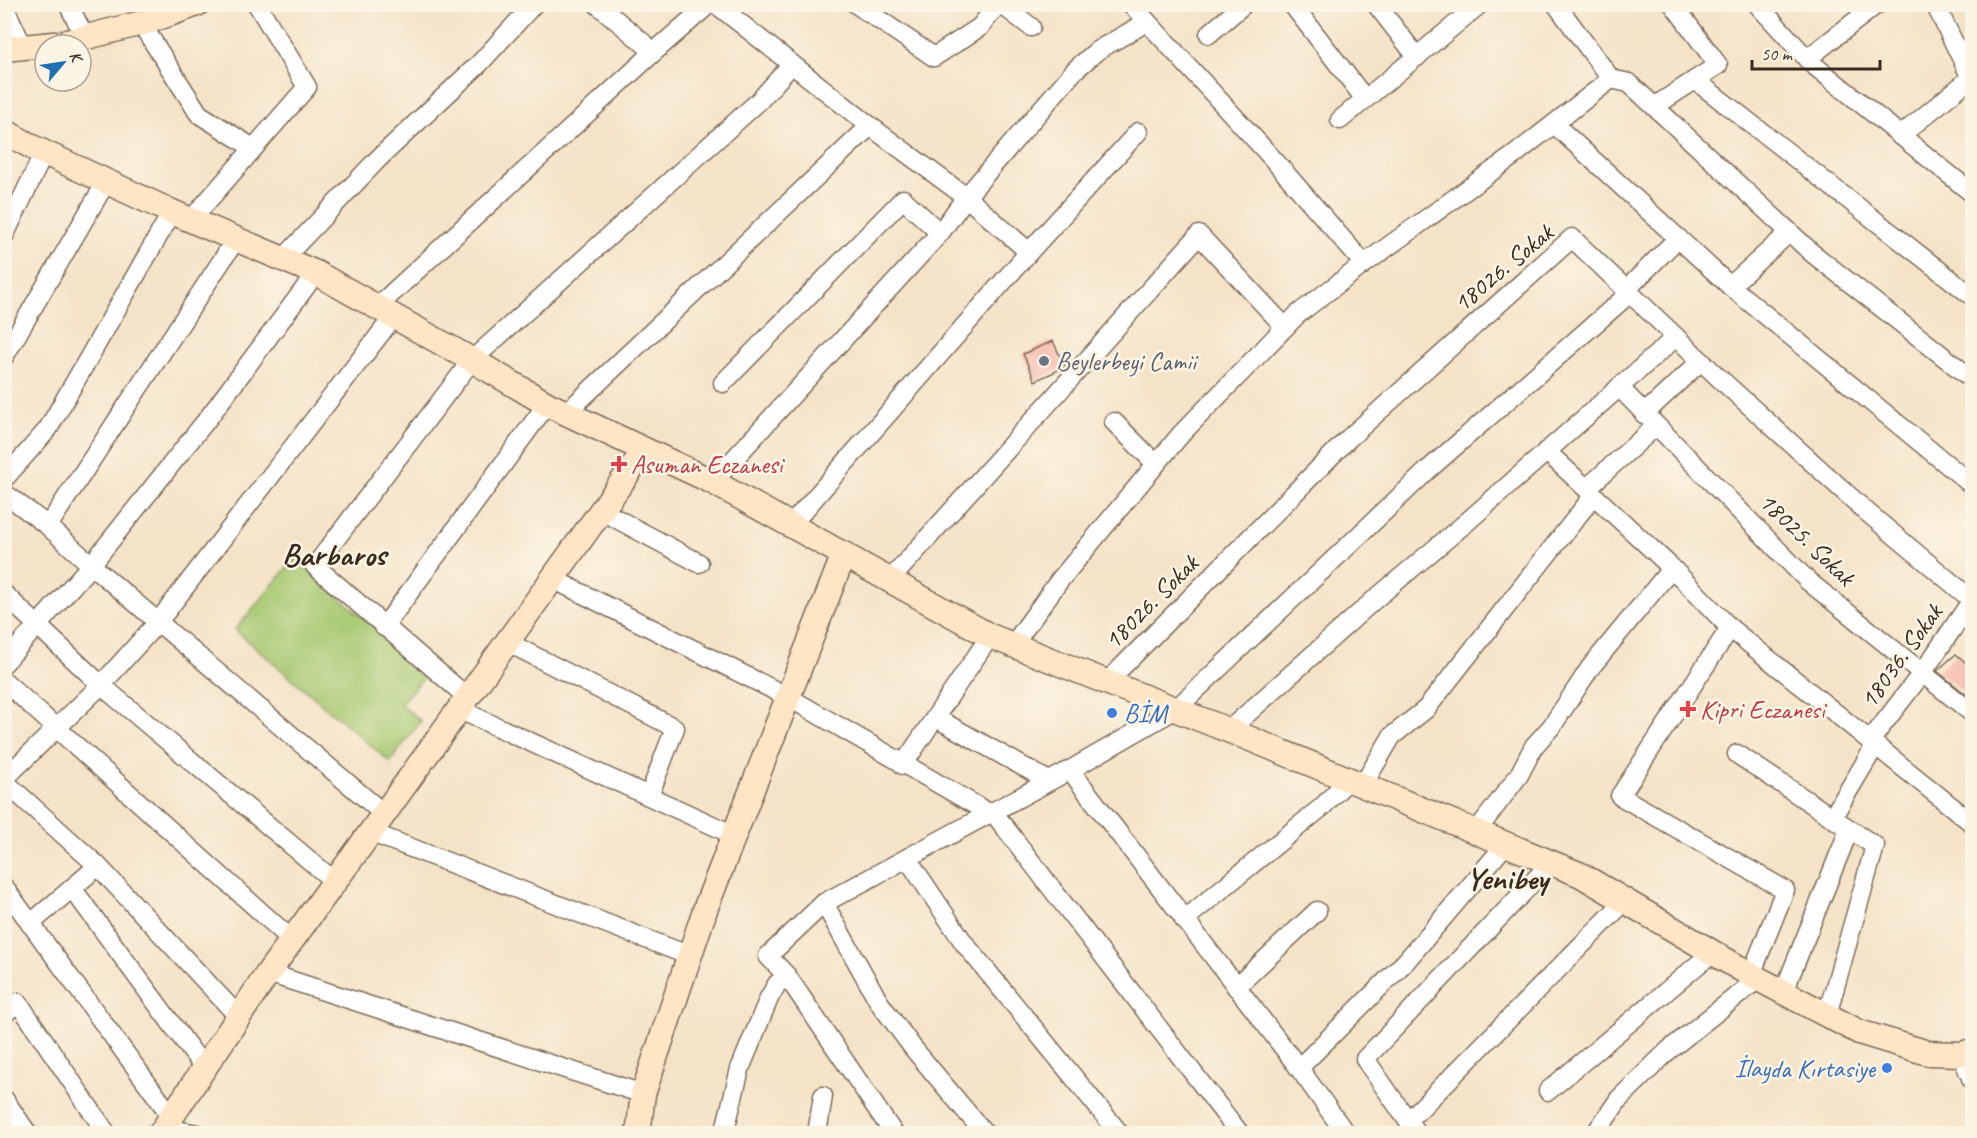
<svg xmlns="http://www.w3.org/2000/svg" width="1977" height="1138" font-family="Caveat,sans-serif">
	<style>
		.green { fill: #a6c870; stroke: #707947; stroke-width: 1.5 }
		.building { fill: #f4a89e }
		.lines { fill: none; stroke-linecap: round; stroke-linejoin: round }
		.street-casing { stroke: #7c6b59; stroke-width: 21 }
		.secondary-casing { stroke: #7c6b59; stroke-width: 27 }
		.street { stroke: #fff; stroke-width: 18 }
		.secondary { stroke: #fee5c5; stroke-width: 24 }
		.worship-dot { fill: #6b7280; stroke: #fcf5e5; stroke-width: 2 }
		.health-dot { fill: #e0444e; stroke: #fcf5e5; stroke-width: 2 }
		.shop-dot { fill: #3f7fe0; stroke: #fcf5e5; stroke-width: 2 }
		.labels { text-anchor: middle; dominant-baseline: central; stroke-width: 5; stroke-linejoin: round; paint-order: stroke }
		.street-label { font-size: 26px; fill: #3b2a1e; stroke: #fcf5e5 }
		.worship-label { font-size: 26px; fill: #5b616d; stroke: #fcf5e5; text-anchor: start }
		.health-label { font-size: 26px; fill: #be3a42; stroke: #fcf5e5; text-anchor: start }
		.shop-label { font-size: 26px; fill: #366cbe; stroke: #fcf5e5; text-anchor: start }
		.district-label { font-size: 32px; font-weight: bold; fill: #3b2a1e; stroke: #fcf5e5 }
	</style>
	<rect width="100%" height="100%" fill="#fcf5e5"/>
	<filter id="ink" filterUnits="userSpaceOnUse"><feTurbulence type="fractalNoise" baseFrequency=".0167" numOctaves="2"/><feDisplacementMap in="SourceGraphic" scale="12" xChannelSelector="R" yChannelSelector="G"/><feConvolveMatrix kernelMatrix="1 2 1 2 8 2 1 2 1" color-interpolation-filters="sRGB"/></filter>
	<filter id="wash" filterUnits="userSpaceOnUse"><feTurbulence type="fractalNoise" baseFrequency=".008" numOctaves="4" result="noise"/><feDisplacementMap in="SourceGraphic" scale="24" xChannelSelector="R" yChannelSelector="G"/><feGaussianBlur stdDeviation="1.35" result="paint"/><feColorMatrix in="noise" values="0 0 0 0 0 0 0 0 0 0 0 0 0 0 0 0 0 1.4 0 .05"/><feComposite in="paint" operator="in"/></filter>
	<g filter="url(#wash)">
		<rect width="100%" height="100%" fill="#f4e3c7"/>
		<!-- green -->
		<polygon class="green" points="295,558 427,674 400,704 421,721 390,762 235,630"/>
		<g id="blocks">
			<!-- building -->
			<g class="building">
				<polygon points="1053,341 1065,367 1035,381 1023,354"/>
				<polygon points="1956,654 1972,668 1972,699 1937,671"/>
			</g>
		</g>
	</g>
	<g filter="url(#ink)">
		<use href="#blocks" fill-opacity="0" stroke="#7c6b59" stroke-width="1.5"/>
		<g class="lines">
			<defs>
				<g id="street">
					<polyline points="68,4 85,37"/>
					<polyline points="597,4 654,52"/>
					<polyline points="716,4 870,126 966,197 1029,252"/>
					<polyline points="856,4 934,57 980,27 998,4"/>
					<polyline points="1001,4 1031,27"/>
					<polyline points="1131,4 1273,159 1364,264"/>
					<polyline points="1292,4 1365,99"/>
					<polyline points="1376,4 1417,57"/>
					<polyline points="1757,4 1811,63 1972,193"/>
					<polyline points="1935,4 1972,80"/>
					<polyline points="4,6 23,47"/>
					<polyline points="141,23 199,114 253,148"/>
					<polyline points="1209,34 1244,4"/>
					<polyline points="1807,59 1877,4"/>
					<polyline points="1611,79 1629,83 1812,253 1972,379"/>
					<polyline points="1695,80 1972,296"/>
					<polyline points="1655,106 1718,65 1673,4"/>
					<polyline points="1340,120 1480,4"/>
					<polyline points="1554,124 1730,286 1972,485"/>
					<polyline points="1900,136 1972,77"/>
					<polyline points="191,220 307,87 257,4"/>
					<polyline points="4,236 44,153"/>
					<polyline points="283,259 378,159 479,64 534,4"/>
					<polyline points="1730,286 1790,232"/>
					<polyline points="1626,290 1678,238"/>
					<polyline points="377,307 654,52 709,4"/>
					<polyline points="4,357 106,182"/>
					<polyline points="723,383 903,199 940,233"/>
					<polyline points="1619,387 1808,581 1972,713"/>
					<polyline points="565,414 870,126"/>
					<polyline points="1644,414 1701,361"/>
					<polyline points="1114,422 1156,464"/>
					<polyline points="1546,451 1672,568 1730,628 1972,823"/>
					<polyline points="4,479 48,429 172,212"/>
					<polyline points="713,482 940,233 966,197 1075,70 1098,50 1147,22"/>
					<polyline points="1587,488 1656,426"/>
					<polyline points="4,493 48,526 91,565 384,814"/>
					<polyline points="602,511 699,563"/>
					<polyline points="791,525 1029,252 1138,132"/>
					<polyline points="48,526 236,239"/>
					<polyline points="553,579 788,697 989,813"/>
					<polyline points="890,580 1199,235 1285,327"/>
					<polyline points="4,594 101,685 334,881"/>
					<polyline points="384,627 547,404"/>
					<polyline points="1730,628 1620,796 1785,890 1751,975"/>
					<polyline points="507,642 675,728 649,796"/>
					<polyline points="1013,645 1059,581 1182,433 1298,314 1364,264 1513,156 1611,79 1556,4"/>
					<polyline points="4,663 91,565 209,417 316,273"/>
					<polyline points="4,681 292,940"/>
					<polyline points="1107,682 1349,438 1572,238 1718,377 1868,513 1972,600"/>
					<polyline points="467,697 315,566 472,360 759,101 792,64"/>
					<polyline points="458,709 734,835"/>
					<polyline points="936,718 1049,781"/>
					<polyline points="1229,730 1374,600 1468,521 1676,337"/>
					<polyline points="1870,741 1923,672 1972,600"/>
					<polyline points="1737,754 1875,846 1827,1015"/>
					<polyline points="903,765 990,636"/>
					<polyline points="1070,770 1299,1068 1346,1134"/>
					<polyline points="4,779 101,685 158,622 394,316"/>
					<polyline points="4,781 98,866 239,1017"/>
					<polyline points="1363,785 1392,736 1426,709 1594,495"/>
					<polyline points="993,812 1240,1134"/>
					<polyline points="1832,818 1875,746"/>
					<polyline points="370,832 690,956"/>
					<polyline points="1476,832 1519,775 1534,746 1552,726 1590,668 1672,568"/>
					<polyline points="907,858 964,943 1120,1134"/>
					<polyline points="4,887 171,1116"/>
					<polyline points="72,888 204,1068"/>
					<polyline points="824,903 879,1002 913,1048 985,1134"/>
					<polyline points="1184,920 1322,807 1349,779"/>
					<polyline points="30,924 98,866"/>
					<polyline points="268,973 643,1094"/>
					<polyline points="1236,987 1317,911"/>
					<polyline points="1784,991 1849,830"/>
					<polyline points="4,1014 18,1002 107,1134"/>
					<polyline points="1961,1054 1972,1080"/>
					<polyline points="1299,1068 1406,961 1506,844"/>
					<polyline points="1548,1091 1713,952"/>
					<polyline points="4,1099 28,1134"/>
					<polyline points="1417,1112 1626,900"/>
					<polyline points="163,1128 198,1134"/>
					<polyline points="724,1134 740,1069 769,998 777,984 787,976"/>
					<polyline points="817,1134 823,1096"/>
					<polyline points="894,1134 787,976 768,956 824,903 1070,770 1176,709 1429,469 1630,293"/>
					<polyline points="1417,1134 1365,1059 1551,863"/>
					<polyline points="1595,1134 1619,1099 1669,1050 1758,979"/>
				</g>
				<g id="secondary">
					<polyline points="4,49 63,43 150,21 197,4"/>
					<polyline points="4,131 34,148 172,212 316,273 472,360 547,404 713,482 990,636 1248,738 1581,875 1751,975 1859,1032 1928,1053 1961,1054 1972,1051"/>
					<polyline points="160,1134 268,973 384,814 644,451"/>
					<polyline points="638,1134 643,1094 706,907 844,554"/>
				</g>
			</defs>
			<!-- street casing -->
			<use href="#street" class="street-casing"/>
			<!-- secondary casing -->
			<use href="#secondary" class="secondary-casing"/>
			<!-- street -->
			<use href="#street" class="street"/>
			<!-- secondary -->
			<use href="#secondary" class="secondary"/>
		</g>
	</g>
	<!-- markers -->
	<circle class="worship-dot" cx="1044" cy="361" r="6"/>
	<g class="health-dot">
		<path d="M616 455h6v6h6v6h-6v6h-6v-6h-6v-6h6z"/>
		<path d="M1685 700h6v6h6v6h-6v6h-6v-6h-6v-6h6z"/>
	</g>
	<g class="shop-dot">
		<circle cx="1112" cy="713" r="6"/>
		<circle cx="1887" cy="1068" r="6"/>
	</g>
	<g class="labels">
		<!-- street labels -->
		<g class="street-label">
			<text transform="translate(1503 268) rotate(-40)">18026. Sokak</text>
			<text transform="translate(1807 539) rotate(44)">18025. Sokak</text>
			<text transform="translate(1151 602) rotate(-45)">18026. Sokak</text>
			<text transform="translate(1901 656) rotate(-54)">18036. Sokak</text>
		</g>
		<!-- worship labels -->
		<g class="worship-label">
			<text x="1056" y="361">Beylerbeyi Camii</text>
		</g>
		<!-- health labels -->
		<g class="health-label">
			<text x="631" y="464">Asuman Eczanesi</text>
			<text x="1700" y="709">Kipri Eczanesi</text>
		</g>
		<!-- shop labels -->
		<g class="shop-label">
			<text x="1124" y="713">BİM</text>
			<text x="1875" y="1068" text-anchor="end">İlayda Kırtasiye</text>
		</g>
		<!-- district labels -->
		<g class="district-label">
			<text x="334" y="554">Barbaros</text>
			<text x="1507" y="878">Yenibey</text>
		</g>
	</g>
	<!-- margin -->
	<rect width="1977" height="1138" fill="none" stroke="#fcf5e5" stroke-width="24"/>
	<!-- north arrow -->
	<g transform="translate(63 63) rotate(61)"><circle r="28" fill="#fcf5e5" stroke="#afa495" stroke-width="1.5"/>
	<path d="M0-4.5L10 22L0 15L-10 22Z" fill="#1f6fb2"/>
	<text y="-9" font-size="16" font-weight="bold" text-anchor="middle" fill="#3b2a1e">K</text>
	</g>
	<!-- scale -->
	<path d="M1752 60v9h128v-9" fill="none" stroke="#3b2a1e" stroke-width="3"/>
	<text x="1761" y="60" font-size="18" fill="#3b2a1e" stroke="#fcf5e5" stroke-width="4.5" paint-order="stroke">50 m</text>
</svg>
